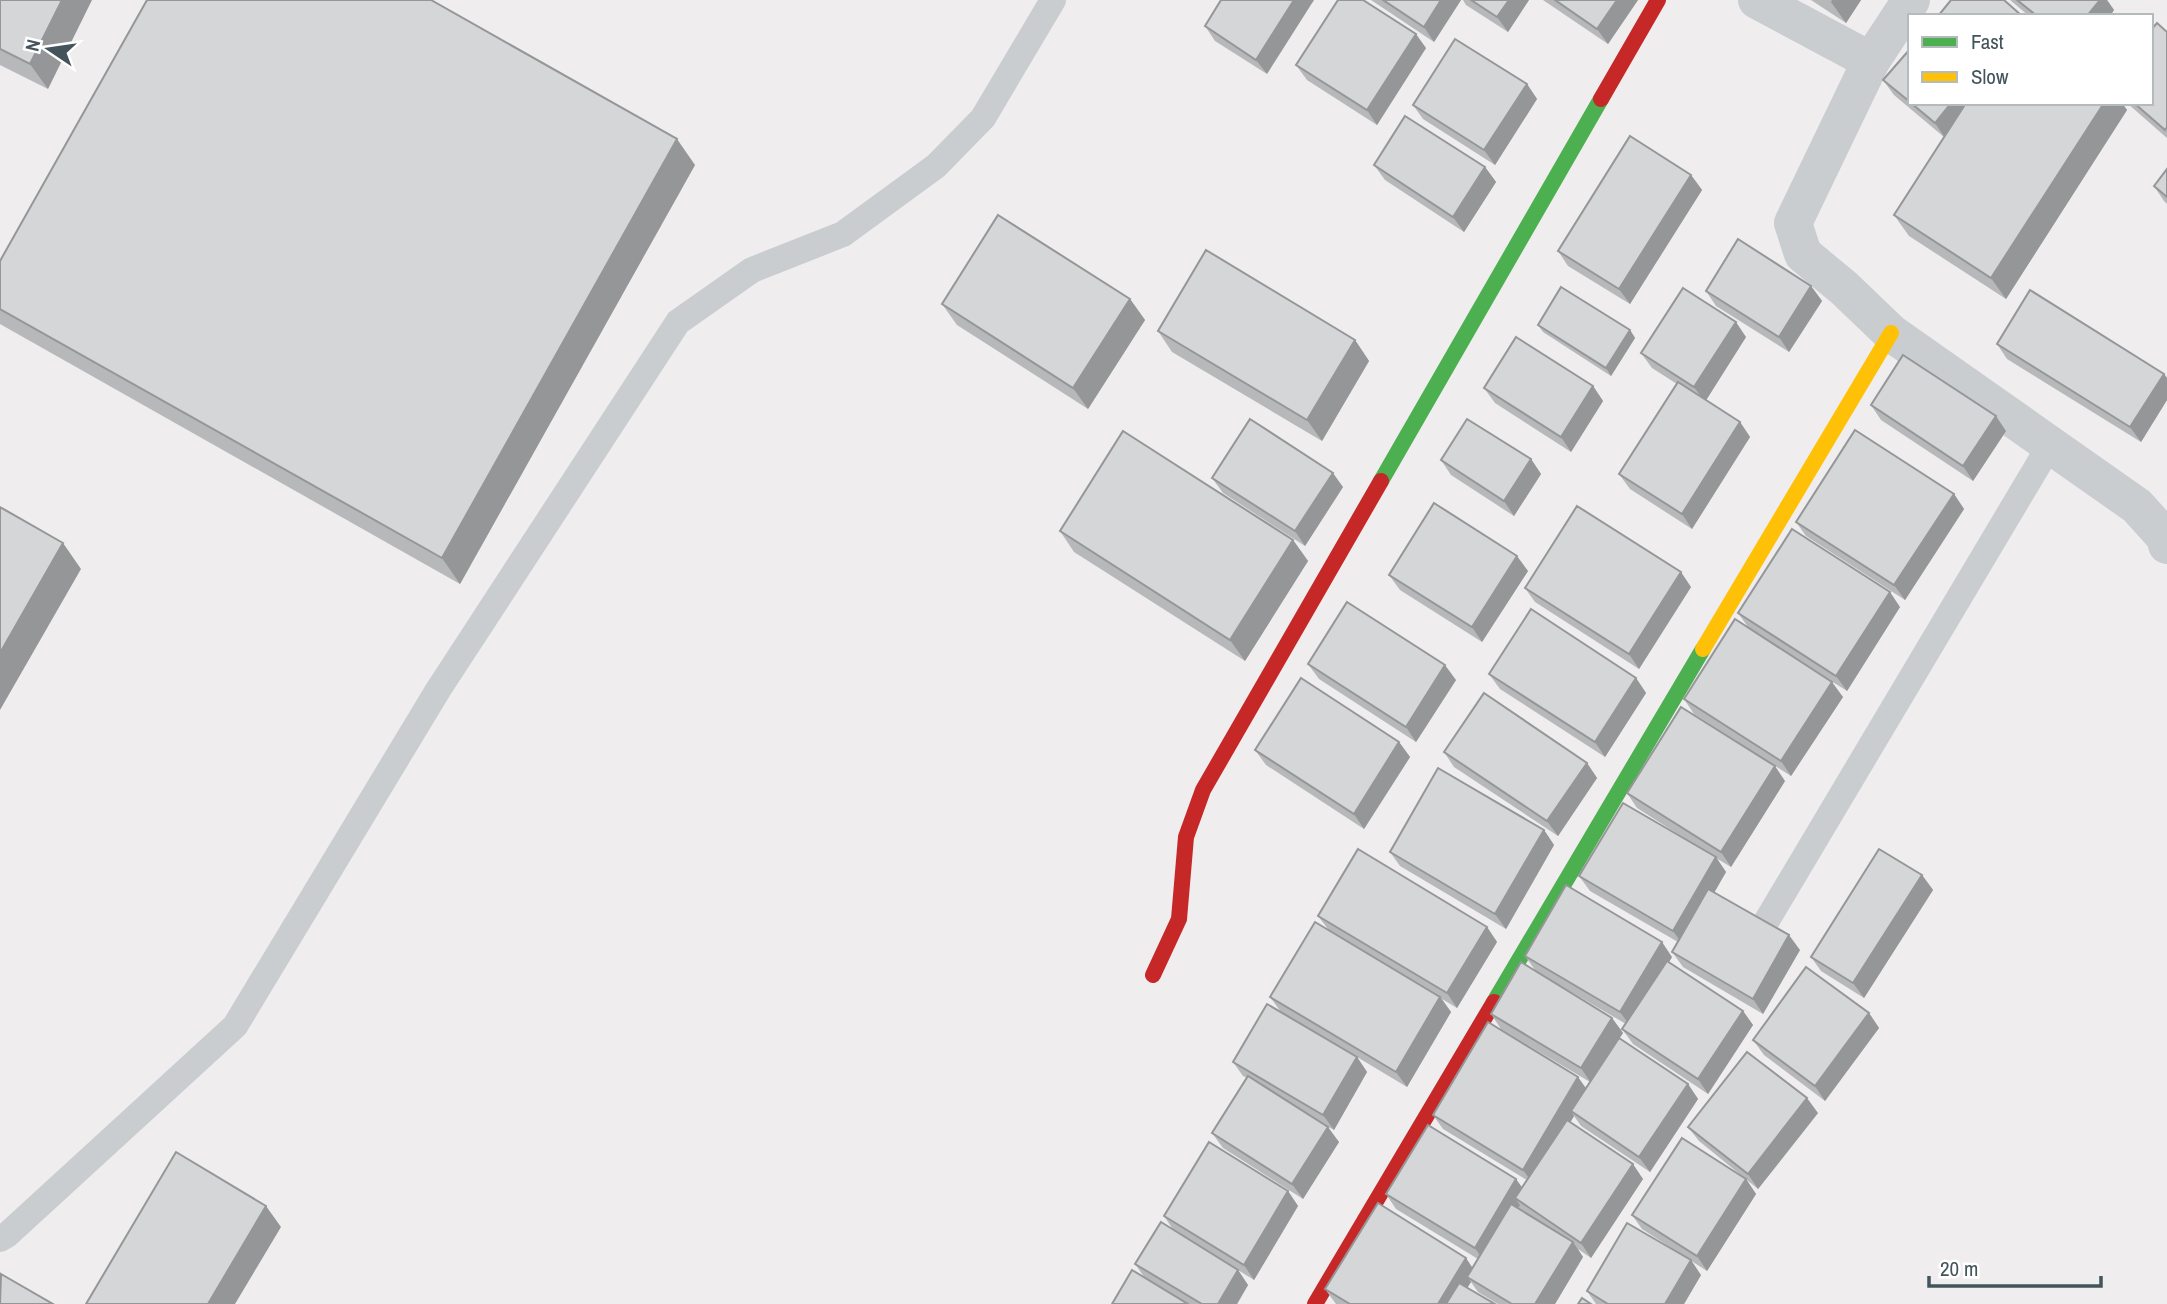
<svg xmlns="http://www.w3.org/2000/svg" width="2167" height="1304" font-family="'Archivo Narrow',sans-serif">
	<style>
		.lines { fill: none; stroke-linecap: round; stroke-linejoin: round }
		.lane { stroke: #c9cdcf; stroke-width: 26 }
		.street { stroke: #c9cdcf; stroke-width: 38 }
		.fast { stroke: #4caf50; stroke-width: 16 }
		.slow { stroke: #ffc107; stroke-width: 16 }
		.jam { stroke: #c62828; stroke-width: 16 }
		.wall { fill: #b7b8ba }
		.shaded-wall { fill: #959697 }
		.building { fill: #d5d6d8; stroke: #959697; stroke-width: 2 }
	</style>
	<rect width="100%" height="100%" fill="#efedee"/>
	<g class="lines">
		<!-- lane -->
		<g class="lane">
			<polyline points="1766,922 2050,445"/>
			<polyline points="0,1239 7,1235 235,1026 438,690 678,322 752,270 843,234 936,166 983,118 1053,0"/>
		</g>
		<!-- street -->
		<g class="street">
			<polyline points="1757,0 1871,61 1911,0"/>
			<polyline points="1871,61 1793,223 1803,254 1844,288 1891,333 2137,506 2165,537 2167,545"/>
		</g>
		<!-- fast -->
		<g class="fast">
			<polyline points="1381,481 1601,99"/>
			<polyline points="1494,1002 1703,649"/>
		</g>
		<!-- slow -->
		<polyline class="slow" points="1703,649 1891,333"/>
		<!-- jam -->
		<g class="jam">
			<polyline points="1601,99 1658,0"/>
			<polyline points="1153,975 1179,919 1186,837 1203,790 1381,481"/>
			<polyline points="1315,1304 1494,1002"/>
		</g>
	</g>
	<!-- wall -->
	<g class="wall">
		<polygon points="0,0 48,89 0,65"/>
		<polygon points="1221,0 1267,74 1215,41 1205,26"/>
		<polygon points="1371,0 1461,0 1434,42"/>
		<polygon points="1463,0 1529,0 1508,32 1466,5"/>
		<polygon points="1543,0 1638,0 1608,44"/>
		<polygon points="1811,0 1861,0 1846,23"/>
		<polygon points="2010,0 2107,0 2114,10 2110,16 2029,16"/>
		<polygon points="2167,32 2167,138 2127,103 2151,103"/>
		<polygon points="1426,48 1377,125 1307,80 1296,65"/>
		<polygon points="1910,49 1910,103 2122,103 2127,110 2006,299 1909,236 1894,215 1944,137 1894,95 1883,80"/>
		<polygon points="1527,84 1537,99 1495,165 1423,119 1413,105"/>
		<polygon points="695,165 460,584 0,324 0,261"/>
		<polygon points="1374,165 1485,167 1496,182 1464,232 1385,180"/>
		<polygon points="2167,169 2167,204 2164,201 2154,186"/>
		<polygon points="1691,175 1702,190 1630,304 1568,266 1558,251"/>
		<polygon points="1811,286 1822,301 1789,352 1716,306 1706,291"/>
		<polygon points="1130,299 1145,320 1088,409 957,325 942,304"/>
		<polygon points="1538,325 1630,330 1635,338 1611,376 1543,332"/>
		<polygon points="1158,331 1355,340 1369,361 1322,441 1172,352"/>
		<polygon points="1746,337 1706,400 1740,422 1750,437 1692,529 1630,489 1619,474 1677,384 1652,368 1641,353"/>
		<polygon points="1997,344 2164,374 2167,378 2167,400 2141,442 2007,359"/>
		<polygon points="1593,386 1603,401 1571,452 1495,403 1484,388"/>
		<polygon points="1871,405 2006,431 1973,481 1881,420"/>
		<polygon points="1531,459 1541,474 1514,516 1451,475 1441,460"/>
		<polygon points="1212,478 1343,487 1305,546 1223,493"/>
		<polygon points="1954,494 1964,509 1905,600 1806,536 1796,522"/>
		<polygon points="1060,531 1293,540 1308,561 1245,661 1074,552"/>
		<polygon points="1528,571 1482,642 1400,590 1389,575"/>
		<polygon points="1691,587 1639,669 1535,602 1525,588"/>
		<polygon points="1900,607 1847,691 1785,652 1843,697 1791,776 1694,714 1684,699 1748,627 1738,613"/>
		<polygon points="1308,664 1456,680 1416,742 1319,679"/>
		<polygon points="1489,674 1636,678 1646,693 1605,757 1500,689"/>
		<polygon points="1399,742 1410,757 1364,829 1266,765 1255,750"/>
		<polygon points="1444,752 1587,763 1597,778 1558,836 1454,767"/>
		<polygon points="1785,781 1731,867 1716,858 1726,872 1714,892 1800,950 1763,1014 1683,967 1672,952 1678,942 1590,891 1579,876 1706,852 1637,808 1627,793"/>
		<polygon points="1544,830 1554,845 1506,929 1400,866 1390,852"/>
		<polygon points="1922,875 1933,890 1864,998 1821,971 1811,957"/>
		<polygon points="1318,916 1487,927 1497,942 1457,1008 1442,999 1451,1012 1407,1087 1357,1057 1367,1072 1334,1130 1323,1124 1339,1142 1303,1199 1223,1148 1212,1133 1247,1078 1243,1076 1233,1062 1281,1012 1270,997 1328,929"/>
		<polygon points="1525,956 1672,957 1669,962 1743,1011 1753,1025 1708,1094 1633,1044 1622,1029 1626,1024 1549,979 1612,1018 1623,1033 1619,1038 1688,1084 1698,1099 1650,1172 1581,1126 1574,1116 1570,1122 1643,1179 1591,1258 1578,1249 1583,1257 1555,1304 1498,1304 1478,1292 1471,1282 1467,1287 1495,1304 1336,1304 1325,1289 1473,1268 1478,1259 1396,1209 1386,1194 1522,1187 1527,1180 1443,1129 1433,1115 1586,1088 1590,1082 1501,1029 1491,1014 1535,970"/>
		<polygon points="1869,1013 1879,1028 1825,1101 1764,1055 1753,1040"/>
		<polygon points="1818,1113 1758,1189 1699,1141 1688,1127"/>
		<polygon points="1746,1179 1756,1194 1707,1271 1642,1229 1632,1215"/>
		<polygon points="1288,1191 1298,1206 1254,1280 1238,1270 1248,1285 1237,1304 1112,1304 1145,1278 1135,1264 1174,1231 1164,1216"/>
		<polygon points="1701,1275 1684,1304 1596,1304 1587,1291"/>
	</g>
	<!-- shaded-wall -->
	<g class="shaded-wall">
		<polygon points="62,0 92,0 48,89 30,64"/>
		<polygon points="1294,0 1314,0 1267,74 1256,60"/>
		<polygon points="1441,0 1461,0 1434,42 1424,27"/>
		<polygon points="1509,0 1529,0 1508,32 1497,17"/>
		<polygon points="1617,0 1638,0 1608,44 1597,29"/>
		<polygon points="1832,0 1861,0 1846,23 1831,2"/>
		<polygon points="2100,0 2107,0 2114,10 2110,16 2087,16"/>
		<polygon points="1416,34 1426,48 1377,125 1367,110"/>
		<polygon points="1527,84 1537,99 1495,165 1484,150"/>
		<polygon points="1951,103 1974,103 1945,138 1935,123"/>
		<polygon points="2104,103 2122,103 2127,110 2006,299 1991,278"/>
		<polygon points="677,139 695,165 460,584 442,558"/>
		<polygon points="1485,167 1496,182 1464,232 1453,217"/>
		<polygon points="1691,175 1702,190 1630,304 1619,289"/>
		<polygon points="1811,286 1822,301 1789,352 1779,337"/>
		<polygon points="1130,299 1145,320 1088,409 1073,388"/>
		<polygon points="1736,322 1746,337 1705,402 1694,387"/>
		<polygon points="1630,330 1635,338 1611,376 1606,368"/>
		<polygon points="1355,340 1369,361 1322,441 1307,420"/>
		<polygon points="2164,374 2167,378 2167,400 2141,442 2130,427"/>
		<polygon points="1593,386 1603,401 1571,452 1561,437"/>
		<polygon points="1996,416 2006,431 1973,481 1963,466"/>
		<polygon points="1740,422 1750,437 1692,529 1682,514"/>
		<polygon points="1531,459 1541,474 1514,516 1504,501"/>
		<polygon points="1333,473 1343,487 1305,546 1295,531"/>
		<polygon points="1954,494 1964,509 1905,600 1894,585"/>
		<polygon points="1293,540 1308,561 1245,661 1230,640"/>
		<polygon points="63,543 81,569 0,710 0,653"/>
		<polygon points="1517,556 1528,571 1482,642 1472,627"/>
		<polygon points="1681,572 1691,587 1639,669 1629,654"/>
		<polygon points="1890,592 1900,607 1847,691 1836,676"/>
		<polygon points="1445,665 1456,680 1416,742 1406,727"/>
		<polygon points="1636,678 1646,693 1605,757 1595,742"/>
		<polygon points="1832,682 1843,697 1791,776 1781,761"/>
		<polygon points="1399,742 1410,757 1364,829 1354,814"/>
		<polygon points="1587,763 1597,778 1558,836 1547,821"/>
		<polygon points="1775,766 1785,781 1731,867 1721,852"/>
		<polygon points="1544,830 1554,845 1506,929 1495,914"/>
		<polygon points="1716,857 1726,872 1684,946 1673,931"/>
		<polygon points="1922,875 1933,890 1864,998 1853,983"/>
		<polygon points="1487,927 1497,942 1457,1008 1447,993"/>
		<polygon points="1789,935 1800,950 1763,1014 1753,999"/>
		<polygon points="1662,942 1672,957 1631,1027 1620,1012"/>
		<polygon points="1440,997 1451,1012 1407,1087 1396,1072"/>
		<polygon points="1743,1011 1753,1025 1708,1094 1698,1079"/>
		<polygon points="1869,1013 1879,1028 1825,1101 1815,1086"/>
		<polygon points="1612,1018 1623,1033 1591,1083 1581,1068"/>
		<polygon points="1357,1057 1367,1072 1334,1130 1323,1115"/>
		<polygon points="1578,1077 1588,1091 1571,1111 1574,1116 1534,1185 1523,1170"/>
		<polygon points="1688,1084 1698,1099 1650,1172 1639,1157"/>
		<polygon points="1807,1098 1818,1113 1758,1189 1748,1174"/>
		<polygon points="1328,1127 1339,1142 1303,1199 1292,1184"/>
		<polygon points="1633,1164 1643,1179 1591,1258 1581,1243"/>
		<polygon points="1516,1179 1527,1194 1515,1198 1520,1205 1485,1263 1475,1248"/>
		<polygon points="1746,1179 1756,1194 1707,1271 1697,1256"/>
		<polygon points="1288,1191 1298,1206 1254,1280 1244,1265"/>
		<polygon points="266,1206 281,1227 235,1304 208,1304"/>
		<polygon points="1573,1242 1583,1257 1555,1304 1535,1304"/>
		<polygon points="1466,1258 1476,1273 1467,1277 1471,1282 1457,1304 1438,1304"/>
		<polygon points="1691,1260 1701,1275 1684,1304 1665,1304"/>
		<polygon points="1238,1270 1248,1285 1237,1304 1218,1304"/>
	</g>
	<!-- building -->
	<g class="building">
		<polygon points="0,0 62,0 30,64 0,49"/>
		<polygon points="147,0 431,0 677,139 442,558 0,309 0,261"/>
		<polygon points="1221,0 1294,0 1256,60 1205,26"/>
		<polygon points="1338,0 1363,0 1416,34 1367,110 1296,65"/>
		<polygon points="1383,0 1441,0 1424,27"/>
		<polygon points="1471,0 1509,0 1497,17"/>
		<polygon points="1555,0 1617,0 1597,29"/>
		<polygon points="1951,0 2004,0 2022,16 1938,16"/>
		<polygon points="2017,0 2100,0 2087,16 2037,16"/>
		<polygon points="2157,23 2167,32 2167,127 2165,130 2134,103 2151,103 2151,30"/>
		<polygon points="1455,39 1527,84 1484,150 1413,105"/>
		<polygon points="1910,49 1910,102 1883,80"/>
		<polygon points="1911,103 1951,103 1935,123"/>
		<polygon points="1966,103 2104,103 1991,278 1894,215"/>
		<polygon points="1405,116 1485,167 1453,217 1374,165"/>
		<polygon points="1630,136 1691,175 1619,289 1558,251"/>
		<polygon points="2167,169 2167,197 2154,186"/>
		<polygon points="998,215 1130,299 1073,388 942,304"/>
		<polygon points="1738,239 1811,286 1779,337 1706,291"/>
		<polygon points="1206,250 1355,340 1307,420 1158,331"/>
		<polygon points="1561,287 1630,330 1606,368 1538,325"/>
		<polygon points="1683,288 1736,322 1694,387 1641,353"/>
		<polygon points="2030,290 2164,374 2130,427 1997,344"/>
		<polygon points="1516,337 1593,386 1561,437 1484,388"/>
		<polygon points="1903,355 1996,416 1963,466 1871,405"/>
		<polygon points="1678,382 1740,422 1682,514 1619,474"/>
		<polygon points="1250,419 1333,473 1295,531 1212,478"/>
		<polygon points="1467,419 1531,459 1504,501 1441,460"/>
		<polygon points="1855,430 1954,494 1894,585 1796,522"/>
		<polygon points="1123,431 1293,540 1230,640 1060,531"/>
		<polygon points="1434,503 1517,556 1472,627 1389,575"/>
		<polygon points="1577,506 1681,572 1629,654 1525,588"/>
		<polygon points="0,507 63,543 0,653"/>
		<polygon points="1792,529 1890,592 1836,676 1738,613"/>
		<polygon points="1347,602 1445,665 1406,727 1308,664"/>
		<polygon points="1531,609 1636,678 1595,742 1489,674"/>
		<polygon points="1735,619 1832,682 1781,761 1684,699"/>
		<polygon points="1301,678 1399,742 1354,814 1255,750"/>
		<polygon points="1484,693 1587,763 1547,821 1444,752"/>
		<polygon points="1681,707 1775,766 1721,852 1627,793"/>
		<polygon points="1438,768 1544,830 1495,914 1390,852"/>
		<polygon points="1623,803 1716,857 1673,931 1579,876"/>
		<polygon points="1358,849 1487,927 1447,993 1318,916"/>
		<polygon points="1879,849 1922,875 1853,983 1811,957"/>
		<polygon points="1566,885 1662,942 1620,1012 1525,956"/>
		<polygon points="1708,889 1789,935 1753,999 1672,952"/>
		<polygon points="1315,922 1440,997 1396,1072 1270,997"/>
		<polygon points="1667,961 1743,1011 1698,1079 1622,1029"/>
		<polygon points="1521,962 1612,1018 1581,1068 1491,1014"/>
		<polygon points="1806,967 1869,1013 1815,1086 1753,1040"/>
		<polygon points="1267,1004 1357,1057 1323,1115 1233,1062"/>
		<polygon points="1488,1022 1578,1077 1523,1170 1433,1115"/>
		<polygon points="1619,1038 1688,1084 1639,1157 1571,1111"/>
		<polygon points="1747,1052 1807,1098 1748,1174 1688,1127"/>
		<polygon points="1248,1076 1328,1127 1292,1184 1212,1133"/>
		<polygon points="1567,1120 1633,1164 1581,1243 1515,1198"/>
		<polygon points="1428,1125 1516,1179 1475,1248 1386,1194"/>
		<polygon points="1682,1138 1746,1179 1697,1256 1632,1215"/>
		<polygon points="1209,1142 1288,1191 1244,1265 1164,1216"/>
		<polygon points="176,1152 266,1206 208,1304 86,1304"/>
		<polygon points="1378,1203 1466,1258 1438,1304 1350,1304 1325,1289"/>
		<polygon points="1511,1204 1573,1242 1535,1304 1512,1304 1467,1277"/>
		<polygon points="1161,1222 1238,1270 1218,1304 1202,1304 1135,1264"/>
		<polygon points="1627,1223 1691,1260 1665,1304 1608,1304 1587,1291"/>
		<polygon points="1132,1270 1188,1304 1112,1304"/>
		<polygon points="1,1274 53,1304 0,1304"/>
		<polygon points="1459,1283 1495,1304 1446,1304"/>
		<polygon points="1582,1298 1591,1304 1578,1304"/>
	</g>
	<!-- legend -->
	<rect x="1908" y="14" width="245" height="91" fill="#ffffff" stroke="#b4bbbd" stroke-width="2"/>
	<rect x="1922" y="37" width="35" height="10" fill="#4caf50" stroke="#b4bbbd" stroke-width="2"/>
	<text x="1971" y="49" font-size="21" fill="#43545b">Fast</text>
	<rect x="1922" y="72" width="35" height="10" fill="#ffc107" stroke="#b4bbbd" stroke-width="2"/>
	<text x="1971" y="84" font-size="21" fill="#43545b">Slow</text>
	<!-- north arrow -->
	<g transform="translate(49 49) rotate(283)" stroke="#ffffff" stroke-width="5" paint-order="stroke">
	<path d="M0-5L12 26L0 18L-12 26Z" fill="#43545b"/>
	<text y="-10" font-size="19" font-weight="bold" text-anchor="middle" fill="#43545b">N</text>
	</g>
	<!-- scale -->
	<path d="M1929 1276v10h172v-10" fill="none" stroke="#43545b" stroke-width="3.5"/>
	<text x="1940" y="1276" font-size="21" fill="#43545b" stroke="#ffffff" stroke-width="5" paint-order="stroke">20 m</text>
</svg>
